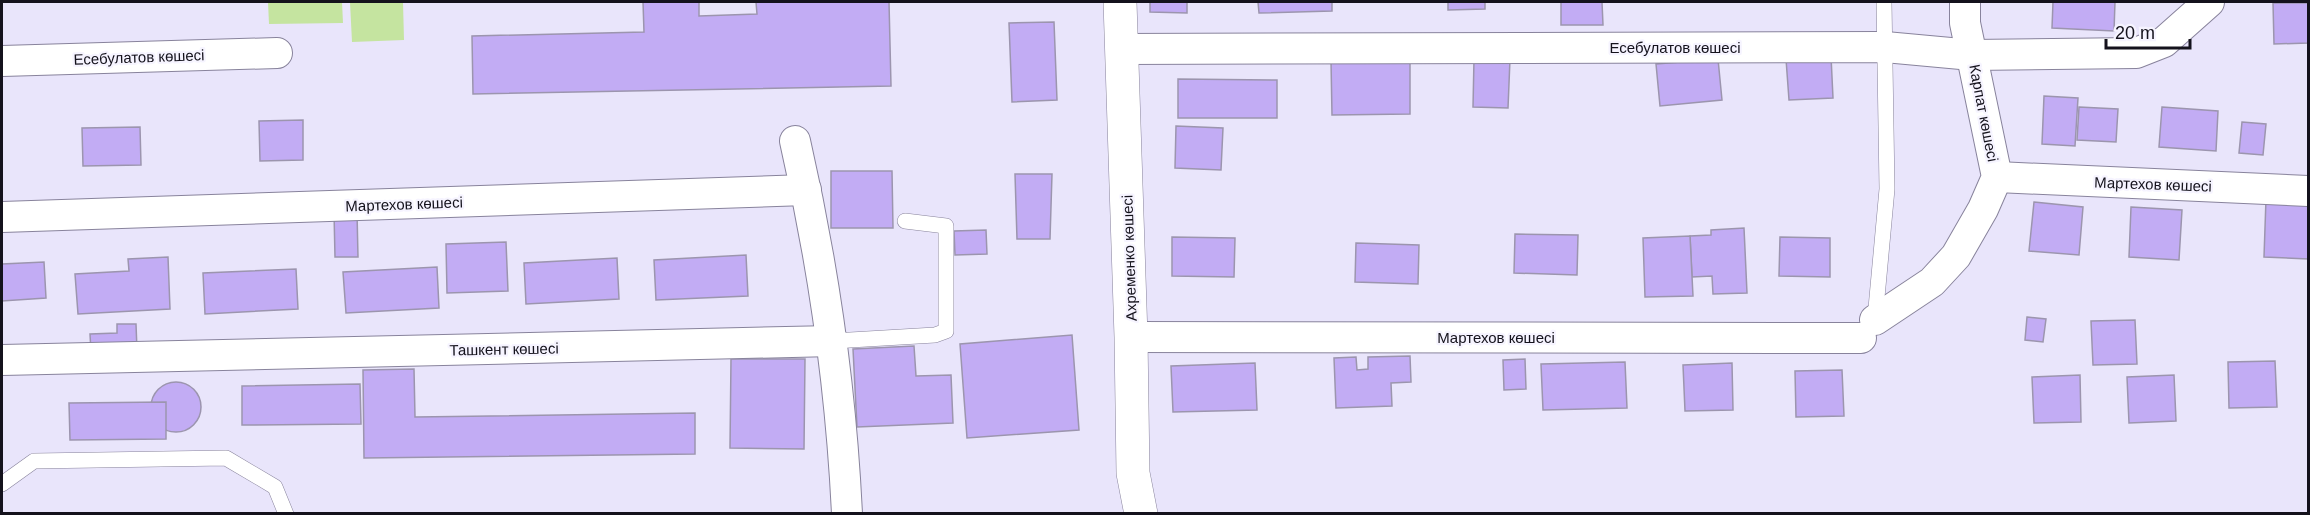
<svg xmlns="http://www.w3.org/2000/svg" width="2310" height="515" font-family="Arial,sans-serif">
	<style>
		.green { fill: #c5e4a0 }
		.building { fill: #c2acf4; stroke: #9c95ae; stroke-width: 1.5 }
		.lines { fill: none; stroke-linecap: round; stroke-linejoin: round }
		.lane-casing { stroke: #88839c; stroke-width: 16 }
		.street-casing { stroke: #88839c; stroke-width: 32 }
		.secondary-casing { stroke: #88839c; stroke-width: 34 }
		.lane { stroke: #fff; stroke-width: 15 }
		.street { stroke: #fff; stroke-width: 30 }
		.secondary { stroke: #fff; stroke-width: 33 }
		.labels { text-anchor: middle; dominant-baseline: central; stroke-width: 4.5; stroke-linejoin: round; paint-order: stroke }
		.street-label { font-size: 15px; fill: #14121c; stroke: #f6f4ff }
	</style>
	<rect width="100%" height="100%" fill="#e9e5fb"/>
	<!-- green -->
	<g class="green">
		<polygon points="268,2 342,2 343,23 269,24"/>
		<polygon points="350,2 403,2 404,40 352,42"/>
	</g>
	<!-- building -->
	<g class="building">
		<polygon points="643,2 699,2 699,16 757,14 756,2 889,2 891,86 473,94 472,36 644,32"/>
		<polygon points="1150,2 1187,2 1187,13 1150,12"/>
		<polygon points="1258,2 1332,2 1332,11 1259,13"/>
		<polygon points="1448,2 1485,2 1485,9 1448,10"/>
		<polygon points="1561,2 1602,2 1603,25 1561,25"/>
		<polygon points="2053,2 2115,2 2114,31 2052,28"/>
		<polygon points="2273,3 2308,3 2308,43 2274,44"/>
		<polygon points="1054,22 1057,100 1012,102 1009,23"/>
		<polygon points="1831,56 1833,98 1789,100 1786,59"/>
		<polygon points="1474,59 1510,59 1508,108 1473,107"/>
		<polygon points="1718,59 1722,100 1660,106 1656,64"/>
		<polygon points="1331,61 1410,61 1410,114 1332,115"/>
		<polygon points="1178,79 1277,80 1277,118 1178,118"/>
		<polygon points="2044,96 2078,98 2075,146 2042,144"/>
		<polygon points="2079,107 2118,109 2116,142 2077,140"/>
		<polygon points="2162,107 2218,111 2216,151 2159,147"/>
		<polygon points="303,120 303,160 260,161 259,121"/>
		<polygon points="2242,122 2266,124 2263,155 2239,153"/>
		<polygon points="1176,126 1223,128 1221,170 1175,168"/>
		<polygon points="140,127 141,165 83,166 82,128"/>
		<polygon points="831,171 892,171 893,228 831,228"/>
		<polygon points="1015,174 1052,174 1050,239 1017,239"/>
		<polygon points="2266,199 2308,200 2308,259 2264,257"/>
		<polygon points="2034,202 2083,207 2079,255 2029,251"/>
		<polygon points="2131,207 2182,210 2179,260 2129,257"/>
		<polygon points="334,212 357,212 358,257 335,257"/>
		<polygon points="1744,228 1747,293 1713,294 1712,276 1692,277 1690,236 1711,235 1711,230"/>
		<polygon points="986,230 987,254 955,255 954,231"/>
		<polygon points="1515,234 1578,235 1577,275 1514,273"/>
		<polygon points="1690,236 1693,296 1645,297 1643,238"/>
		<polygon points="1172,237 1235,238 1234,277 1172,276"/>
		<polygon points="1780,237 1830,238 1830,277 1779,276"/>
		<polygon points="506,242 508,291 447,293 446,244"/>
		<polygon points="1356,243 1419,245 1418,284 1355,282"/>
		<polygon points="746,255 748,296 656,300 654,260"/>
		<polygon points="168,257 170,309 78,314 75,274 129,271 128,259"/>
		<polygon points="617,258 619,299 526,304 524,263"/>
		<polygon points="44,262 46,298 2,301 2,264"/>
		<polygon points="437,267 439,308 346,313 343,272"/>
		<polygon points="296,269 298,309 205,314 203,273"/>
		<polygon points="2027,317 2046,319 2043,342 2025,340"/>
		<polygon points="2135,320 2137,364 2093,365 2091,321"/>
		<polygon points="117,324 136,324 137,350 91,352 90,334 117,333"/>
		<polygon points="1072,335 1079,430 967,438 960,344"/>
		<polygon points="914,346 916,376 951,375 953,423 857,427 853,349"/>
		<polygon points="1410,356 1411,382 1391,383 1392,406 1336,408 1334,358 1356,357 1357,370 1368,369 1368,357"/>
		<polygon points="731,359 805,359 804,449 730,448"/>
		<polygon points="1525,359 1526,389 1504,390 1503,360"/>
		<polygon points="2275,361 2277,407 2229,408 2228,362"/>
		<polygon points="1625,362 1627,408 1543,410 1541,364"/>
		<polygon points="1255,363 1257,410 1173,412 1171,366"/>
		<polygon points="1732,363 1733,410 1685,411 1683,365"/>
		<polygon points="414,369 415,417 695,413 695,454 364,458 363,370"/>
		<polygon points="1842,370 1844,416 1796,417 1795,371"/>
		<polygon points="2080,375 2081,422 2034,423 2032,377"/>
		<polygon points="2174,375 2176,421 2129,423 2127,377"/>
		<circle cx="176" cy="407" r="25"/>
		<polygon points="360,384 361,424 242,425 242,386"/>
		<polygon points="166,402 166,439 70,440 69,403"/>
	</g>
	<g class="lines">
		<defs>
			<g id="lane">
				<polyline points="1875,319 1887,189 1884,2"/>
				<polyline points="833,341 935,335 946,331 946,226 905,221"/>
				<polyline points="2,484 34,461 226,458 275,487 286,514"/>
			</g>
			<g id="street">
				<polyline points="1122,49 1885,47 1972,55 2136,53 2164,42 2209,2"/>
				<polyline points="2,61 277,53"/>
				<path d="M795,141c28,122 46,247 52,373"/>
				<polyline points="1997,177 2308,191"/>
				<polyline points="2,217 806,190"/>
				<polyline points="1875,320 1932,282 1956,256 1983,209 1997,177 1965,23 1965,2"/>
				<polyline points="1131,337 1861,338"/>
				<polyline points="2,360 833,341"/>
			</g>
			<polyline id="secondary" points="1120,2 1131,337 1133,473 1141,514"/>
		</defs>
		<!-- lane casing -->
		<use href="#lane" class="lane-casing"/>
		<!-- street casing -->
		<use href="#street" class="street-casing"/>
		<!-- secondary casing -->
		<use href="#secondary" class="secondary-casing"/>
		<!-- lane -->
		<use href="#lane" class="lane"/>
		<!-- street -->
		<use href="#street" class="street"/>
		<!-- secondary -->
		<use href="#secondary" class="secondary"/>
	</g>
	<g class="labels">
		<!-- street labels -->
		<g class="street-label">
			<text x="1675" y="47">Есебулатов көшесі</text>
			<text transform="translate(139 57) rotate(-2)">Есебулатов көшесі</text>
			<text transform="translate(1984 113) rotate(79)">Карпат көшесі</text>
			<text transform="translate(2153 184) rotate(2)">Мартехов көшесі</text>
			<text transform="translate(404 204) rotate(-2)">Мартехов көшесі</text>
			<text transform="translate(1129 258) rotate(-92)">Ахременко көшесі</text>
			<text x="1496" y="337">Мартехов көшесі</text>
			<text transform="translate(504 349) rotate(-1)">Ташкент көшесі</text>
		</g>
	</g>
	<!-- border -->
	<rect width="2310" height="515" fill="none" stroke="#14121c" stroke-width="6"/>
	<!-- scale -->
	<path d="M2106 39v9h84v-9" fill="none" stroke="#14121c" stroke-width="3"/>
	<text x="2115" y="39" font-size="18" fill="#14121c" stroke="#f6f4ff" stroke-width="4.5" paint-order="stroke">20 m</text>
</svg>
